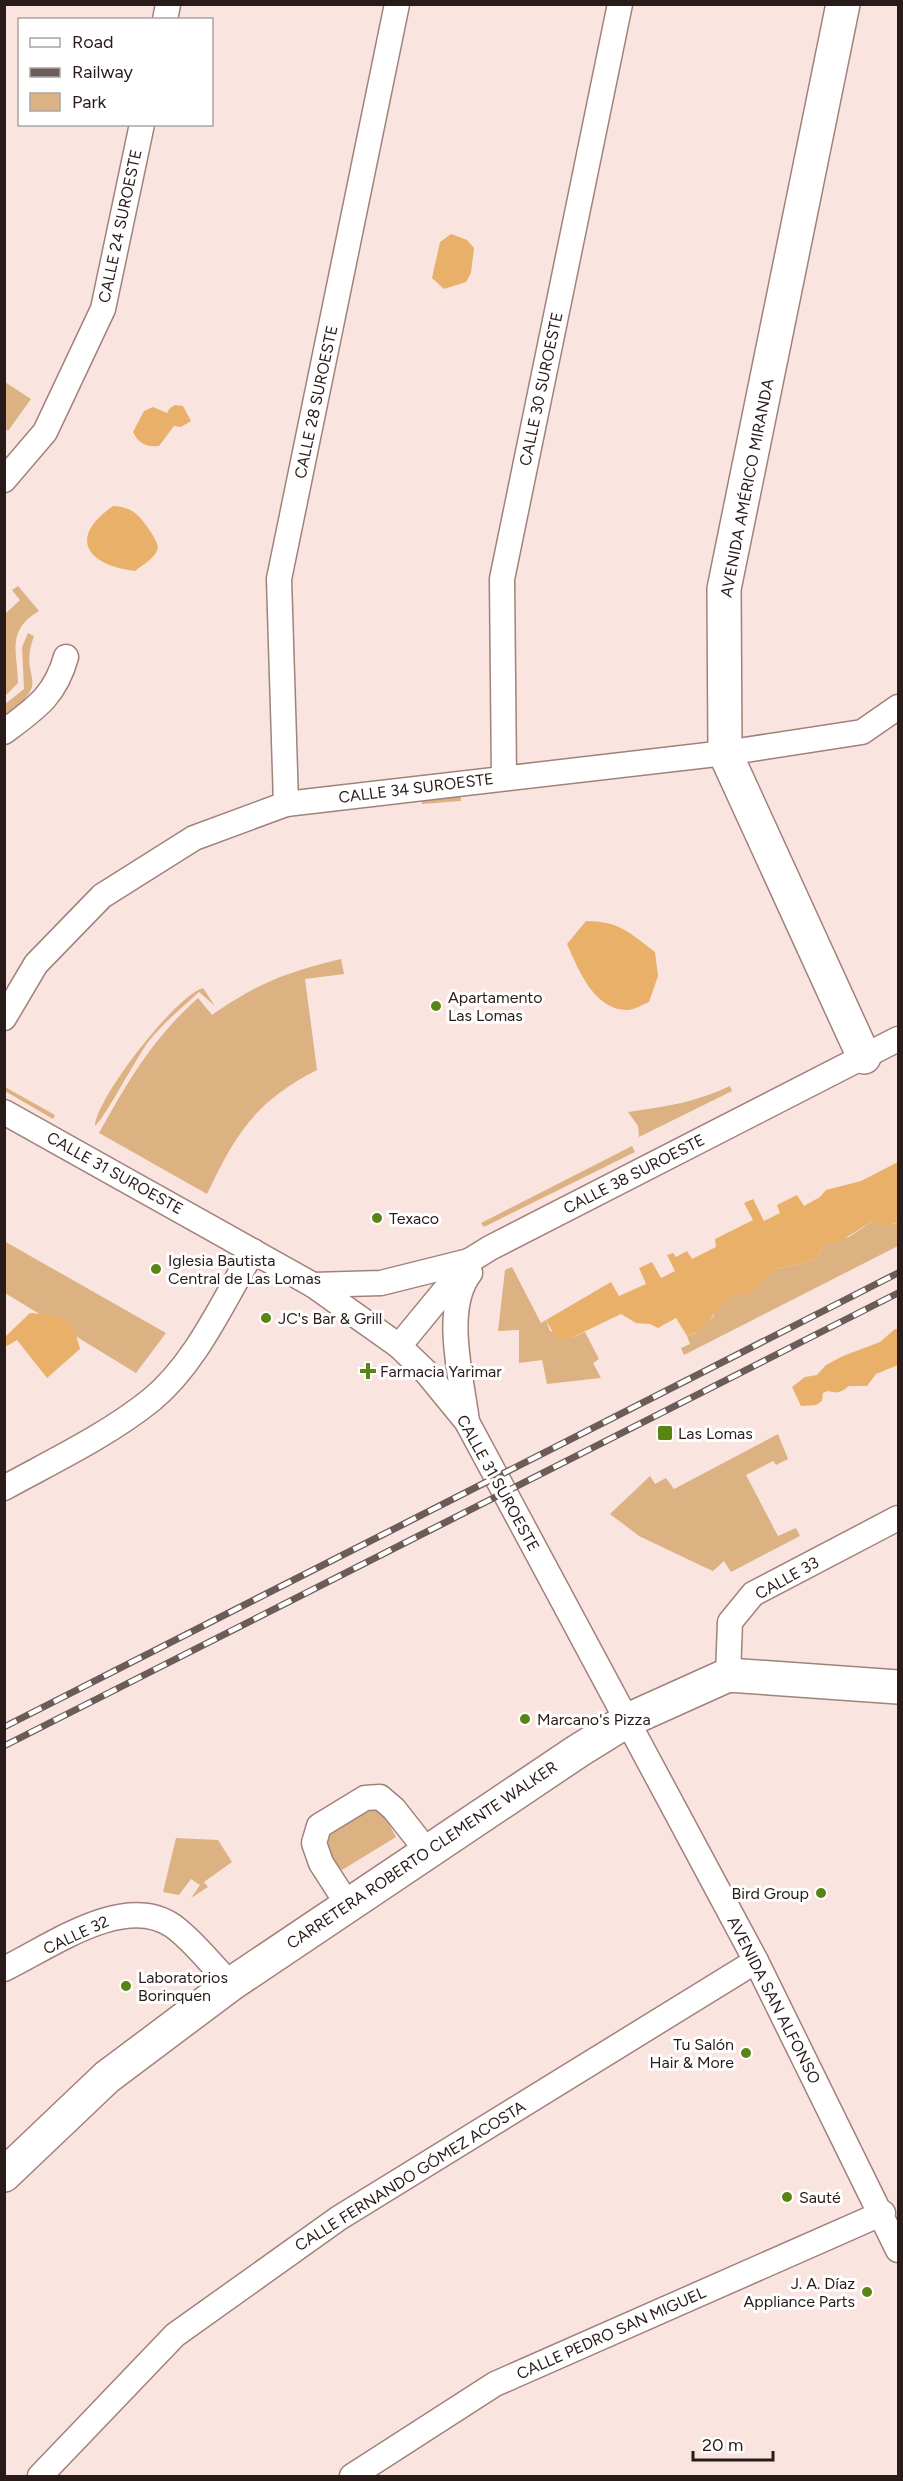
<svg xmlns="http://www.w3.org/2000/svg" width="903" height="2481" font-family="Figtree,sans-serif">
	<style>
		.green { fill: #dcb282 }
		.forest { fill: #e9b06a }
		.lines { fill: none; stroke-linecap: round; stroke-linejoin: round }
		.street-casing { stroke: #a2817b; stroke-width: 27 }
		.secondary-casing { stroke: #a2817b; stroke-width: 36 }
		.street { stroke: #fff; stroke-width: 24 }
		.secondary { stroke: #fff; stroke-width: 33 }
		.rail-casing { stroke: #6c5c59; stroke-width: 7 }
		.rail { stroke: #fff; stroke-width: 4.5; stroke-dasharray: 14; stroke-linecap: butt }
		.poi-dot { fill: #588514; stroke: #fff; stroke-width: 2 }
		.labels { text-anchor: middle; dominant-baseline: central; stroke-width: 6; stroke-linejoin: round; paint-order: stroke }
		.street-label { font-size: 16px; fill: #281b19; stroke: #fff }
		.poi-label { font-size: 16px; fill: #281b19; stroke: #fff; text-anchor: start }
	</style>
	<rect width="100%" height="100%" fill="#fae4e0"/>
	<!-- green -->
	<g class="green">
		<polygon points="5,382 31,399 8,431 5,428"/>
		<path d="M18,586l21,25c-34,20 -21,42 -21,72l-13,13v-82l15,-14 -8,-10z"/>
		<path d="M28,633l6,3c-17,46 22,43 -29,79l-1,-10 20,-16 -2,-42z"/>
		<polygon points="460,793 461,801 422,804 421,797"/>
		<path d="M341,959l3,15 -39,5 12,91c-61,31 -81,63 -110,124l-108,-61c29,-52 54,-95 99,-135l14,17c46,-32 75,-43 129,-56z"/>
		<path d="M203,988l12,18 -16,-14c-17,16 -35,30 -50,49 -12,15 -45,79 -54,85 1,-27 80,-130 108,-138z"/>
		<path d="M730,1086l2,5 -93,46 -1,-11 -10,-14c36,-5 69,-10 102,-26z"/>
		<polygon points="5,1087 55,1115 53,1119 5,1091"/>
		<polygon points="632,1146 635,1152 484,1227 481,1223"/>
		<polygon points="874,1220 894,1224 898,1222 898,1246 684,1355 681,1348 690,1344 687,1336 694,1334 713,1317 717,1307 727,1297 739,1293 776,1269 815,1260 826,1243 849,1237"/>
		<polygon points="4,1241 166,1333 136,1373 5,1293"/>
		<polygon points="512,1267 541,1323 546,1320 550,1331 571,1338 585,1332 599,1359 593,1363 601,1378 547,1384 542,1360 519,1363 519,1330 498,1331 505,1270"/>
		<polygon points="778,1434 788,1459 776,1465 773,1461 746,1475 778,1536 796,1528 800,1536 731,1572 724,1561 713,1571 704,1567 639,1536 610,1514 650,1476 655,1484 666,1478 674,1489"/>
		<path d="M363,1809h18l15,28 -54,33c-10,-9 -19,-21 -16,-36z"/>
		<polygon points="176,1838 218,1840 232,1862 204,1882 208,1887 191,1898 200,1885 191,1879 179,1895 163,1892"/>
	</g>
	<!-- forest -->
	<g class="forest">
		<polygon points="451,234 467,240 474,248 471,273 466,282 444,289 432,278 440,242"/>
		<path d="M175,405l8,1 8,15 -10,6 -7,-1 -15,20c-13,1 -20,-2 -26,-14l11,-21 9,-4 14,6 3,-5z"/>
		<path d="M113,506c7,0 16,2 22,7 7,5 23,27 23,35 -2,10 -16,17 -23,23 -48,-6 -68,-33 -22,-65z"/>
		<path d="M586,921c33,0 44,12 69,31l3,24 -9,26c-7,3 -15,8 -22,8 -33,0 -49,-41 -60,-66z"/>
		<path d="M898,1162v60l-15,5 -9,-7 -38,24 -10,-1 -11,17 -39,9 -26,25c-38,-2 -31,33 -63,42l-11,-18 -18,10 -8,-4 -14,-1 -15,-9 -50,24 -14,2 -11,-20 65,-38 8,14 27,-12 -7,-16 13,-6 9,16 14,-7 -8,-16 6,-2 3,4 11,-6 5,8 24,-12 -1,-8 38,-19 -9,-17 9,-4 11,22 16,-8 -3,-8 20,-10 7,11 16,-9 6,-7 35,-9z"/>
		<path d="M30,1313c30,3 43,3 50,36l-33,29 -30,-38 -10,6 -2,-2v-7z"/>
		<path d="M895,1329h3v36l-22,9 -9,12h-18c-7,6 -12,8 -21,5l-5,2 -1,8 -6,4 -15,1 -9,-19 13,-10 12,-2 9,-10 17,-9 37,-14z"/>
	</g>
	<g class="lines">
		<defs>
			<g id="street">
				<polyline points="165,20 168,4"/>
				<polyline points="4,480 45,432 103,309 142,124"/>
				<path d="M4,732c32,-24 51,-36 62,-75"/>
				<polyline points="504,778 502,579 620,4"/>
				<polyline points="286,804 279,579 397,4"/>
				<polyline points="4,1018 36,964 102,896 194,838 286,804 725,753 862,732 898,707"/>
				<polyline points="4,1112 313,1285 399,1346 426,1372 467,1422 756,1961 898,2250"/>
				<polyline points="313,1285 381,1283 469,1261"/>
				<polyline points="399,1346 469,1261 490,1248 898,1039"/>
				<path d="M467,1422c-5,-43 -25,-113 3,-149"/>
				<path d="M4,1488c49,-27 102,-52 146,-87 46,-37 73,-100 103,-150"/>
				<polyline points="728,1675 730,1622 753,1594 898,1518"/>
				<polyline points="348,1905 321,1863 314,1843 319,1826 365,1798 380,1797 394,1809 427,1851"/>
				<path d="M4,1969c46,-22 120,-77 169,-43 21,15 39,40 58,58"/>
				<polyline points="40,2476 175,2335 339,2218 756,1961"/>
				<polyline points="352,2476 495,2384 883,2213"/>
			</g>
			<g id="secondary">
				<polyline points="843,4 724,589 725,753 864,1057"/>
				<polyline points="4,2175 107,2077 231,1984 578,1751 628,1720 728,1675 898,1687"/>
			</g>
		</defs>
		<!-- street casing -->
		<use href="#street" class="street-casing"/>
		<!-- secondary casing -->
		<use href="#secondary" class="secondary-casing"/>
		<!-- street -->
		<use href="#street" class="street"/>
		<!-- secondary -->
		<use href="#secondary" class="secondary"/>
		<defs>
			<g id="rail">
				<polyline points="4,1727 898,1273"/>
				<polyline points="4,1746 898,1293"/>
			</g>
		</defs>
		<!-- rail casing -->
		<use href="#rail" class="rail-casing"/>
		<!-- rail -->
		<use href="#rail" class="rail"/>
	</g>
	<!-- markers -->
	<g class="poi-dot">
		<circle cx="436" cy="1006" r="6"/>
		<circle cx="377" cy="1218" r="6"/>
		<circle cx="156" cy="1269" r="6"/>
		<circle cx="266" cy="1318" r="6"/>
		<path d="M365 1362h6v6h6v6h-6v6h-6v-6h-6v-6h6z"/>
		<rect x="657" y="1425" width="16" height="16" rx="3"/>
		<circle cx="525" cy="1719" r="6"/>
		<circle cx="821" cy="1893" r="6"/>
		<circle cx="126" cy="1986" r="6"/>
		<circle cx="746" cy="2053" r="6"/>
		<circle cx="787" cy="2197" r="6"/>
		<circle cx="867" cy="2292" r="6"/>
	</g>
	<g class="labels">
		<!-- street labels -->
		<g class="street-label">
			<text transform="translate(120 226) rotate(-78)">CALLE 24 SUROESTE</text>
			<text transform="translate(541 389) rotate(-78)">CALLE 30 SUROESTE</text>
			<text transform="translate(316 402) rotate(-78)">CALLE 28 SUROESTE</text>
			<text transform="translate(747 488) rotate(-79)">AVENIDA AMÉRICO MIRANDA</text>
			<text transform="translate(416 788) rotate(-7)">CALLE 34 SUROESTE</text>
			<text transform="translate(115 1173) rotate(29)">CALLE 31 SUROESTE</text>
			<text transform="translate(634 1174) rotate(-27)">CALLE 38 SUROESTE</text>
			<text transform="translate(498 1483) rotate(61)">CALLE 31 SUROESTE</text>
			<text transform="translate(787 1578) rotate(-29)">CALLE 33</text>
			<text transform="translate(422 1855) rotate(-34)">CARRETERA ROBERTO CLEMENTE WALKER</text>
			<text transform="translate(76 1935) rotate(-25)">CALLE 32</text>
			<text transform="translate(774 2000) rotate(63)">AVENIDA SAN ALFONSO</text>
			<text transform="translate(410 2176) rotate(-32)">CALLE FERNANDO GÓMEZ ACOSTA</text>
			<text transform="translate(611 2333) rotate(-24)">CALLE PEDRO SAN MIGUEL</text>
		</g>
		<!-- poi labels -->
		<g class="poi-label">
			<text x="448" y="997">Apartamento<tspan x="448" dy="18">Las Lomas</tspan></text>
			<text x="389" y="1218">Texaco</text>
			<text x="168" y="1260">Iglesia Bautista<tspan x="168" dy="18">Central de Las Lomas</tspan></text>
			<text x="278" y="1318">JC's Bar &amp; Grill</text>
			<text x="380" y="1371">Farmacia Yarimar</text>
			<text x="678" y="1433">Las Lomas</text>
			<text x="537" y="1719">Marcano's Pizza</text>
			<text x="809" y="1893" text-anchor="end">Bird Group</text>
			<text x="138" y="1977">Laboratorios<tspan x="138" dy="18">Borinquen</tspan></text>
			<text x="734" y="2044" text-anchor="end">Tu Salón<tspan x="734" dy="18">Hair &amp; More</tspan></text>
			<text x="799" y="2197">Sauté</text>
			<text x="855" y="2283" text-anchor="end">J. A. Díaz<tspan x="855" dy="18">Appliance Parts</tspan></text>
		</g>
	</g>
	<!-- border -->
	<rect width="903" height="2481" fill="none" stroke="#281b19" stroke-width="12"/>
	<!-- legend -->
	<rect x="18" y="18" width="195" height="108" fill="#ffffff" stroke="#a9a4a3" stroke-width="1.5"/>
	<rect x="30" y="38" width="30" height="9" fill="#ffffff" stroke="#a9a4a3" stroke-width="1.5"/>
	<text x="72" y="48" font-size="18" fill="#281b19">Road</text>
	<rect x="30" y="68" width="30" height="9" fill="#6c5c59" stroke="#a9a4a3" stroke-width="1.5"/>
	<text x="72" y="78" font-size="18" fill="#281b19">Railway</text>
	<rect x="30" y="93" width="30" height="18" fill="#dcb282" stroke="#a9a4a3" stroke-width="1.5"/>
	<text x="72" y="108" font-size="18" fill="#281b19">Park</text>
	<!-- scale -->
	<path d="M693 2451v9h80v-9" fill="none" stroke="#281b19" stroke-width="3"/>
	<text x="702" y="2451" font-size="18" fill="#281b19" stroke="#ffffff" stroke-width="4.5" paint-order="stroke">20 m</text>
</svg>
